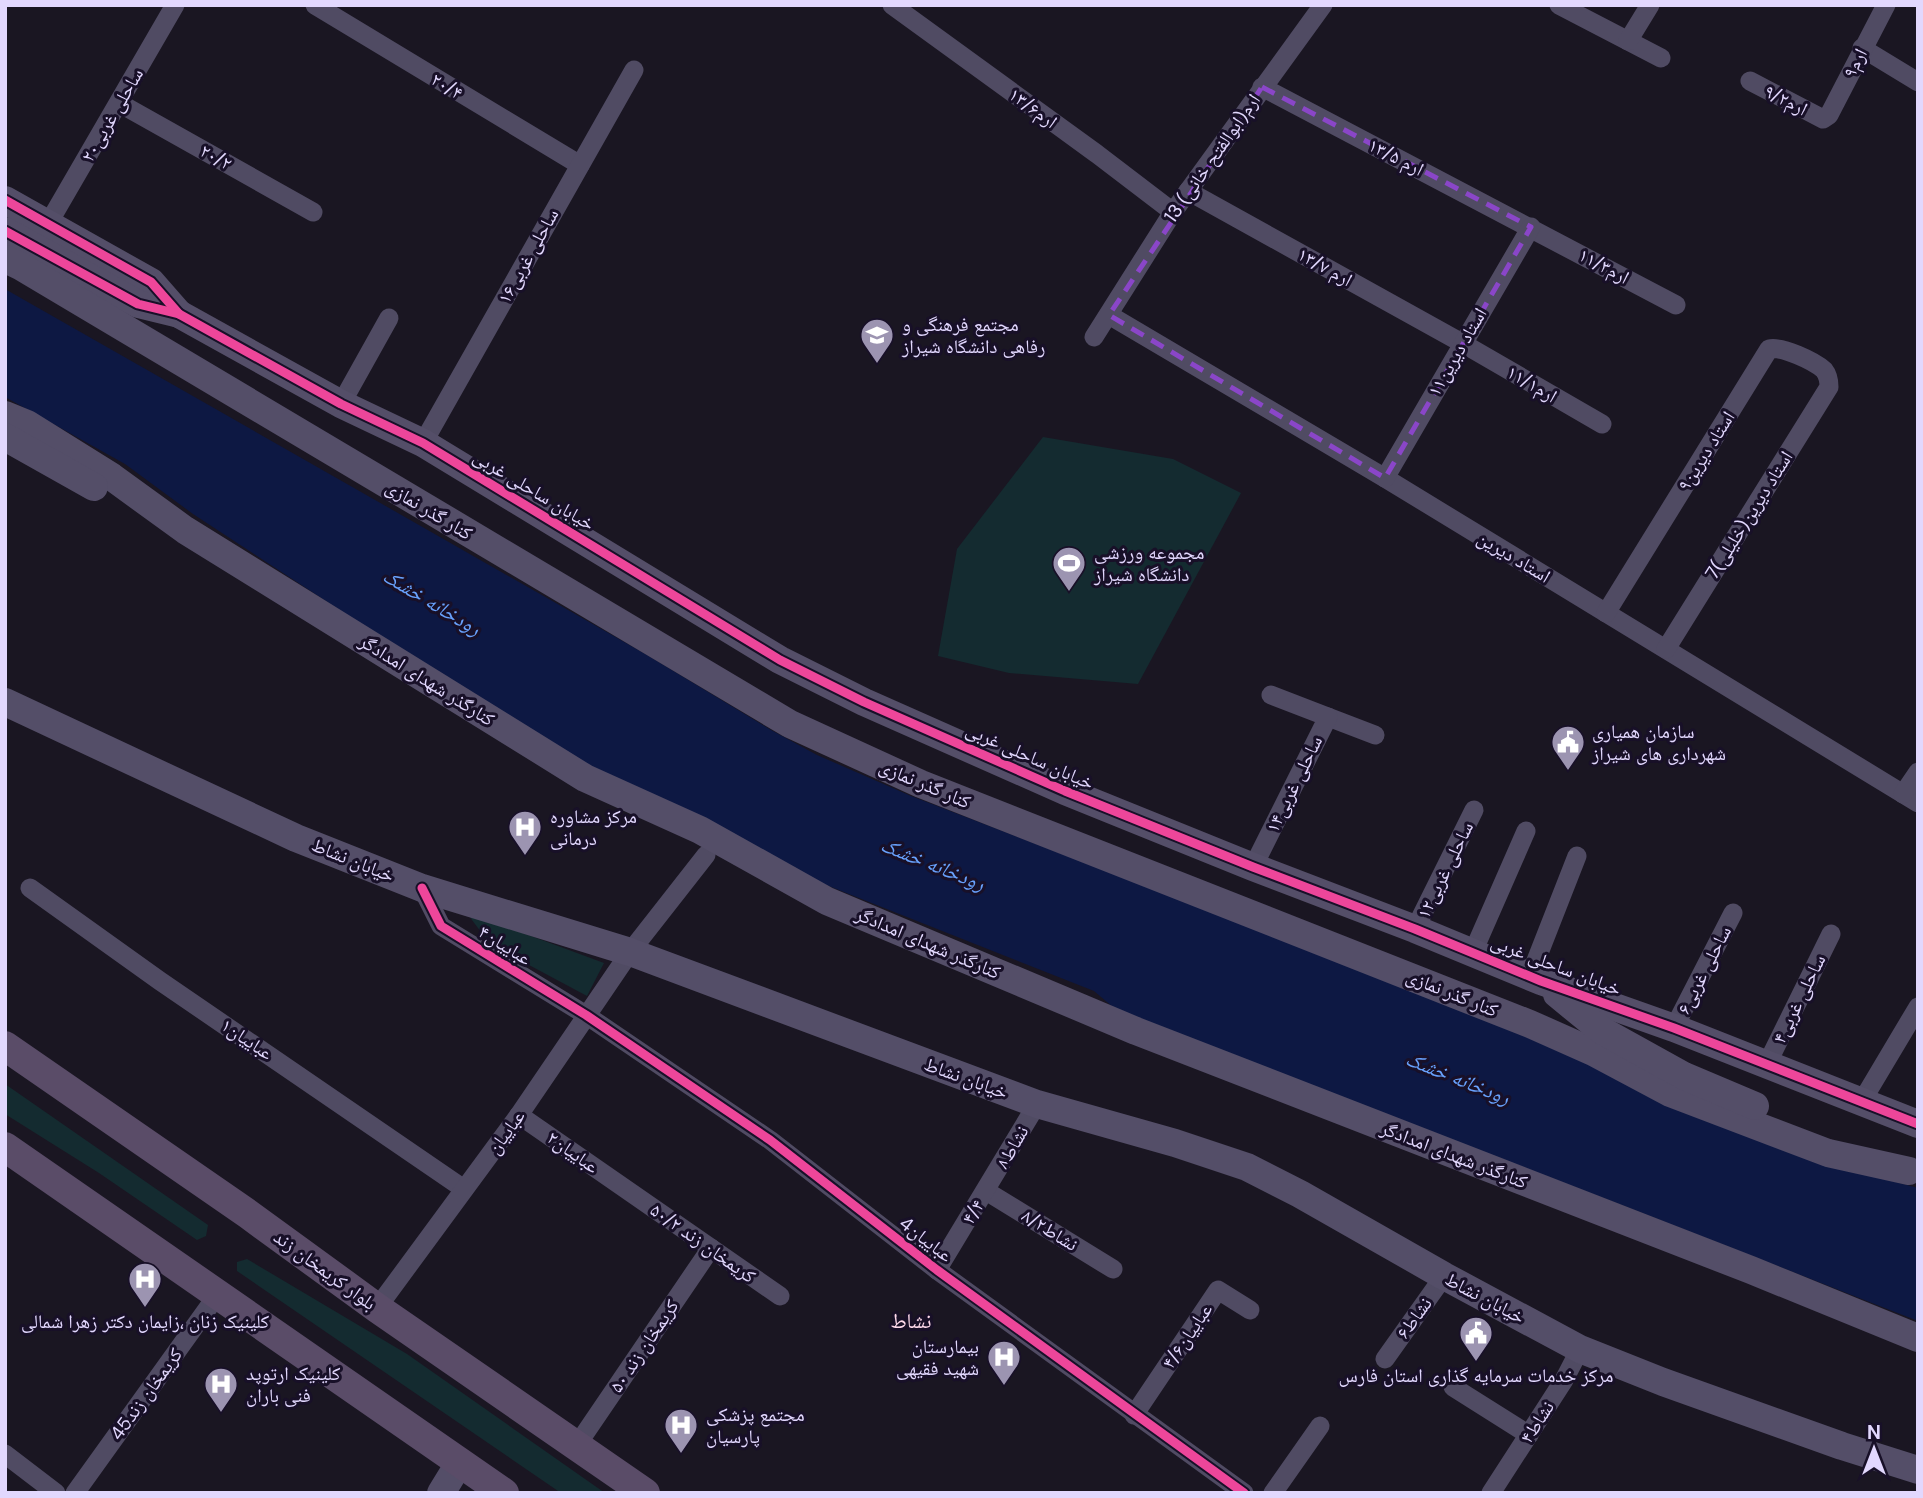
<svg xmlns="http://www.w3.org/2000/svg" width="1923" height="1498" font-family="'DM Sans','Noto Naskh Arabic',sans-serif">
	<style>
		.green { fill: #142b30 }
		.water { fill: #0d1843 }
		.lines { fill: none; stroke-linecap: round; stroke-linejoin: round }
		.minor { stroke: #504b63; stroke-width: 19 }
		.secondary { stroke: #544e68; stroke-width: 28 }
		.primary { stroke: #5a4c68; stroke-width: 30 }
		.cycleway-casing { stroke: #181028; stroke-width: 13 }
		.cycleway { stroke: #ed469a; stroke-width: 9 }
		.marked { fill: none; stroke: #8a46c8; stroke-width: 5; stroke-dasharray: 14 9; stroke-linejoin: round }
		.labels { text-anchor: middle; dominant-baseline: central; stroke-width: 6; stroke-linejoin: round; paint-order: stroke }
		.street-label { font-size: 19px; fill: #e2d8fe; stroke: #181028 }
		.poi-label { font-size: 19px; fill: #e2d8fe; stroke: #181028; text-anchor: start }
		.water-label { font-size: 21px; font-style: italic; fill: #68a1fc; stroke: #181028 }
		.neighbourhood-label { font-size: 21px; fill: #fedaeb; stroke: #181028 }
	</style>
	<rect width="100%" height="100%" fill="#1a1622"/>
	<!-- green -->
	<g class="green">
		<polygon points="1043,437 1173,459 1241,493 1138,684 1009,673 938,656 957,549"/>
		<polygon points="466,912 604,963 587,996 490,944"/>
		<polygon points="5,1084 208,1225 206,1236 197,1240 99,1173 5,1114"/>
		<polygon points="247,1259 407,1354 605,1493 561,1493 237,1271 237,1262"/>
	</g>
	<!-- water -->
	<polygon class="water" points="5,289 647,655 771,730 817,755 911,796 1370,972 1834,1165 1918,1188 1918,1321 1632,1209 1120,1013 1094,991 806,877 600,775 358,622 193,514 125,464 5,397"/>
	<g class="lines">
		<!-- minor -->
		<g class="minor">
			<polyline points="315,5 580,165"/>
			<polyline points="892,5 1097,154 1173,212"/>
			<polyline points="1559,5 1661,58"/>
			<polyline points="1628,41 1650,5"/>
			<polyline points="1862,48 1918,82"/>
			<polyline points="1750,81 1823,119 1829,115 1886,5"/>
			<polyline points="1262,87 1676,305"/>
			<polyline points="119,103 313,212"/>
			<polyline points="1188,191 1462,343 1602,424"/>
			<polyline points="48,224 175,5"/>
			<polyline points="1109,315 1385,478 1918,803"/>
			<polyline points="1094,337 1173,212 1323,5"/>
			<polyline points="341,404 389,318"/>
			<polyline points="423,443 634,70"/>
			<polyline points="1385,478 1531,227"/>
			<path d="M1606,613l163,-264c13,-3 45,12 55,21 4,5 5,11 5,17l-163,262"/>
			<polyline points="1328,717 1375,735"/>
			<polyline points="1903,794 1918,772"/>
			<polyline points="1253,867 1328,717 1271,695"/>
			<polyline points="30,888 160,981 464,1189"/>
			<polyline points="422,888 441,926 586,1015 770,1140 937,1270 1244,1493"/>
			<polyline points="1415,929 1474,810"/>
			<polyline points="1473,952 1526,831"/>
			<polyline points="1530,976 1577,856"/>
			<polyline points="1674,1028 1733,913"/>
			<polyline points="1767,1064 1831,934"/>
			<polyline points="1862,1101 1918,1007"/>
			<polyline points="519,1115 780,1296"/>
			<polyline points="986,1191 1113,1269"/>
			<polyline points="937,1270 1037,1104"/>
			<polyline points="377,1308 519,1115 630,952 706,855"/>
			<polyline points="1385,1359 1444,1276"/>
			<polyline points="1453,1387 1529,1435"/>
			<polyline points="1134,1415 1218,1290 1250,1310"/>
			<polyline points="577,1445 711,1248"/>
			<polyline points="5,1454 56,1493"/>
			<polyline points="75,1493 218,1294"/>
			<polyline points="1273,1493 1320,1426"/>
			<polyline points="1491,1493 1564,1380 1580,1349"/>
		</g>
		<!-- secondary -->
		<g class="secondary">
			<polyline points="5,200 151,282 179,314"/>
			<polyline points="5,231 138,304 179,314 341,404 423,443 780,660 864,702 1065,791 1253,867 1415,929 1541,981 1674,1028 1918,1124"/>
			<polyline points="5,259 20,266 790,724 921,784 1530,1024 1593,1052 1670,1093 1828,1153 1909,1171"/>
			<polyline points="5,415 27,424 112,477 185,530 585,778 700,830 827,901 1136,1031 1751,1270 1918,1338"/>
			<polyline points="5,437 94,487"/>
			<polyline points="5,702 296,838 422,888 630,952 1037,1104 1175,1143 1247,1167 1300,1194 1444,1276 1580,1349 1663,1382 1842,1446 1918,1470"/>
			<polyline points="1557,994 1601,1030 1684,1076 1755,1106"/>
			<polyline points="441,1493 460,1462"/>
		</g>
		<!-- primary -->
		<g class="primary">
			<polyline points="5,1046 248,1214 377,1308 645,1493"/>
			<polyline points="5,1147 504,1493"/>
		</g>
		<defs>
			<g id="cycleway">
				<polyline points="5,200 151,282 179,314"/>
				<polyline points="5,231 138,304 179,314 341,404 423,443 780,660 864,702 1065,791 1253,867 1415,929 1541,981 1674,1028 1918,1124"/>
				<polyline points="422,888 441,926 586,1015 770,1140 937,1270 1244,1493"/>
			</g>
		</defs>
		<!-- cycleway casing -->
		<use href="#cycleway" class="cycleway-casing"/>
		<!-- cycleway -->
		<use href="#cycleway" class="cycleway"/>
	</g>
	<!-- marked area -->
	<path class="marked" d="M1262,87l269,140 -146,251 -276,-163z"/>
	<!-- icons -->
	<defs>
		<symbol id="university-pin" viewBox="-11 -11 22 30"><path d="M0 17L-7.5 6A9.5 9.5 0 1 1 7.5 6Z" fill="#9c94b1" stroke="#181028"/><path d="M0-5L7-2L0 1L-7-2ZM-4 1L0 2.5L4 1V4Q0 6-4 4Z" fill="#fff"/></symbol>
		<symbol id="stadium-pin" viewBox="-11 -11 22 30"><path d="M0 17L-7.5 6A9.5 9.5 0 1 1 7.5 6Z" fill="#9c94b1" stroke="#181028"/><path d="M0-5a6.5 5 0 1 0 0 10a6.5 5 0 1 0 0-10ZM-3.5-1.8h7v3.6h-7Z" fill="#fff"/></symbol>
		<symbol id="civic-pin" viewBox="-11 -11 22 30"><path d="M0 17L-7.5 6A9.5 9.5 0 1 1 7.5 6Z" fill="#9c94b1" stroke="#181028"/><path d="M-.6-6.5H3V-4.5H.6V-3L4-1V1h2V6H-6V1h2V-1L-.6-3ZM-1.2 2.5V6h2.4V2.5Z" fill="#fff"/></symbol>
		<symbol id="hospital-pin" viewBox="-11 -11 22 30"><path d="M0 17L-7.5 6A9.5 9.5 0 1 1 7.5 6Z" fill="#9c94b1" stroke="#181028"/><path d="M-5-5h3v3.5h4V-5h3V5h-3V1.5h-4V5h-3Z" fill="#fff"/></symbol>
	</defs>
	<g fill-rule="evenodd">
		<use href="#university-pin" x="858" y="316" width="38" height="52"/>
		<use href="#stadium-pin" x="1050" y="544" width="38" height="52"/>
		<use href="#civic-pin" x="1549" y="723" width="38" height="52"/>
		<use href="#hospital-pin" x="506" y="808" width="38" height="52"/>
		<use href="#hospital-pin" x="126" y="1260" width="38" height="52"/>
		<use href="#civic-pin" x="1457" y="1314" width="38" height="52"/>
		<use href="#hospital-pin" x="985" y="1338" width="38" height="52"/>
		<use href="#hospital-pin" x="202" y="1365" width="38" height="52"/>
		<use href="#hospital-pin" x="662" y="1406" width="38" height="52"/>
	</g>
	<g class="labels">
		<!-- street labels -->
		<g class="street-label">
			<text transform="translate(1855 63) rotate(-63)">ارم۹</text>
			<text transform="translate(447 86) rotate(31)">۲۰/۴</text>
			<text transform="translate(1786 100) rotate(27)">۹/۲ارم</text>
			<text transform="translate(1033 108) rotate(36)">۱۳/۶ارم</text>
			<text transform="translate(112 115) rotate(-60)">ساحلی غربی۲۰</text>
			<text transform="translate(216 157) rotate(29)">۲۰/۲</text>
			<text transform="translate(1396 157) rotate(27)">۱۳/۵ ارم</text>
			<text transform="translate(1212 158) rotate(-55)">13 ارم(ابوالفتح خانی)</text>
			<text transform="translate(528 256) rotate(-61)">ساحلی غربی۱۶</text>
			<text transform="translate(1604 266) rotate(28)">۱۱/۳ارم</text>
			<text transform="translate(1325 267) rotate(29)">۱۳/۷ ارم</text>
			<text transform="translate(1457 352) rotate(-60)">استاد دیرین۱۱</text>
			<text transform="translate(1532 384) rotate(30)">۱۱/۱ارم</text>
			<text transform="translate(1706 451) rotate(-58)">استاد دیرین۹</text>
			<text transform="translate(534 490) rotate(31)">خیابان ساحلی غربی</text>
			<text transform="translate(429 510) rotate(31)">کنار گذر نمازی</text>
			<text transform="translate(1749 515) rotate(-58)">7استاد دیرین(خلیلی)</text>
			<text transform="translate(1514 557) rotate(31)">استاد دیرین</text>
			<text transform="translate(427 680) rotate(32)">کنارگذر شهدای امدادگر</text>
			<text transform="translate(1030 756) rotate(24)">خیابان ساحلی غربی</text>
			<text transform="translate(925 784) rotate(23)">کنار گذر نمازی</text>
			<text transform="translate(1294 784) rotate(-64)">ساحلی غربی۱۴</text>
			<text transform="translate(353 860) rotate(22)">خیابان نشاط</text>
			<text transform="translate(1445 870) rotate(-64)">ساحلی غربی۱۲</text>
			<text transform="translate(928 943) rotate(23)">کنارگذر شهدای امدادگر</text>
			<text transform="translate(505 945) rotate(32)">عباییان۴</text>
			<text transform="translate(1556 965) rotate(21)">خیابان ساحلی غربی</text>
			<text transform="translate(1704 970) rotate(-63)">ساحلی غربی۶</text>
			<text transform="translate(1452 993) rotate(22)">کنار گذر نمازی</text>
			<text transform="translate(1799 999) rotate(-64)">ساحلی غربی۴</text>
			<text transform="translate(247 1039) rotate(34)">عباییان۱</text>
			<text transform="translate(966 1078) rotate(20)">خیابان نشاط</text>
			<text transform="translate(506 1132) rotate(-54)">عباییان</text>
			<text transform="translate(1012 1147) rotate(-60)">نشاط۸</text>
			<text transform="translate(573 1152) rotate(35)">عباییان۲</text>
			<text transform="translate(1454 1155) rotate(21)">کنارگذر شهدای امدادگر</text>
			<text transform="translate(973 1212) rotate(-58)">۴/۴</text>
			<text transform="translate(1050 1230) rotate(32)">نشاط۸/۲</text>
			<text transform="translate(926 1239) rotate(38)">عباییان4</text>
			<text transform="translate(703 1243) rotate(35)">کریمخان زند ۵۰/۲</text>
			<text transform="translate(325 1270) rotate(36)">بلوار کریمخان زند</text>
			<text transform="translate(1485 1298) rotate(28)">خیابان نشاط</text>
			<text transform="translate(1414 1318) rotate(-54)">نشاط۶</text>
			<text transform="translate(1187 1336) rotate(-56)">عباییان۴/۶</text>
			<text transform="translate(644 1346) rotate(-56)">کریمخان زند ۵۰</text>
			<text transform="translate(146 1394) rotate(-54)">کریمخان زند45</text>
			<text transform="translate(1537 1422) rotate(-57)">نشاط۴</text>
		</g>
		<!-- poi labels -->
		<g class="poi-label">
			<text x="902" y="324">مجتمع فرهنگی و<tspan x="902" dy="22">رفاهی دانشگاه شیراز</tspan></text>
			<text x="1094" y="552">مجموعه ورزشی<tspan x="1094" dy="22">دانشگاه شیراز</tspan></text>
			<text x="1592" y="731">سازمان همیاری<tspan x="1592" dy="22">شهرداری های شیراز</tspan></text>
			<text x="550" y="816">مرکز مشاوره<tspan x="550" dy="22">درمانی</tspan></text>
			<text x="145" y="1321" text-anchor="middle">کلینیک زنان ،زایمان دکتر زهرا شمالی</text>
			<text x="979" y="1346" text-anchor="end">بیمارستان<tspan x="979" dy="22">شهید فقیهی</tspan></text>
			<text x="246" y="1373">کلینیک ارتوپد<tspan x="246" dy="22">فنی باران</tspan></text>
			<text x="1476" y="1375" text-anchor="middle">مرکز خدمات سرمایه گذاری استان فارس</text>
			<text x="706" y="1414">مجتمع پزشکی<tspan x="706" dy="22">پارسیان</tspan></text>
		</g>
		<!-- water labels -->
		<g class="water-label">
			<text transform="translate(432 602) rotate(31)">رودخانه خشک</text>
			<text transform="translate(933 864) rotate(22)">رودخانه خشک</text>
			<text transform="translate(1458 1078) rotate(22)">رودخانه خشک</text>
		</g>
		<!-- neighbourhood labels -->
		<g class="neighbourhood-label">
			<text x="911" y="1321">نشاط</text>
		</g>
	</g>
	<!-- border -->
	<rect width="1923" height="1498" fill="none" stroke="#e2d8fe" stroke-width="14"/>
	<!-- north arrow -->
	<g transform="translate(1874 1449)" stroke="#181028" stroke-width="5" paint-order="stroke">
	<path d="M0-5L12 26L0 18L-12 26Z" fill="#e2d8fe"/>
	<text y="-10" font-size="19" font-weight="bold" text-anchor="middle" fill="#e2d8fe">N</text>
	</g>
</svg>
